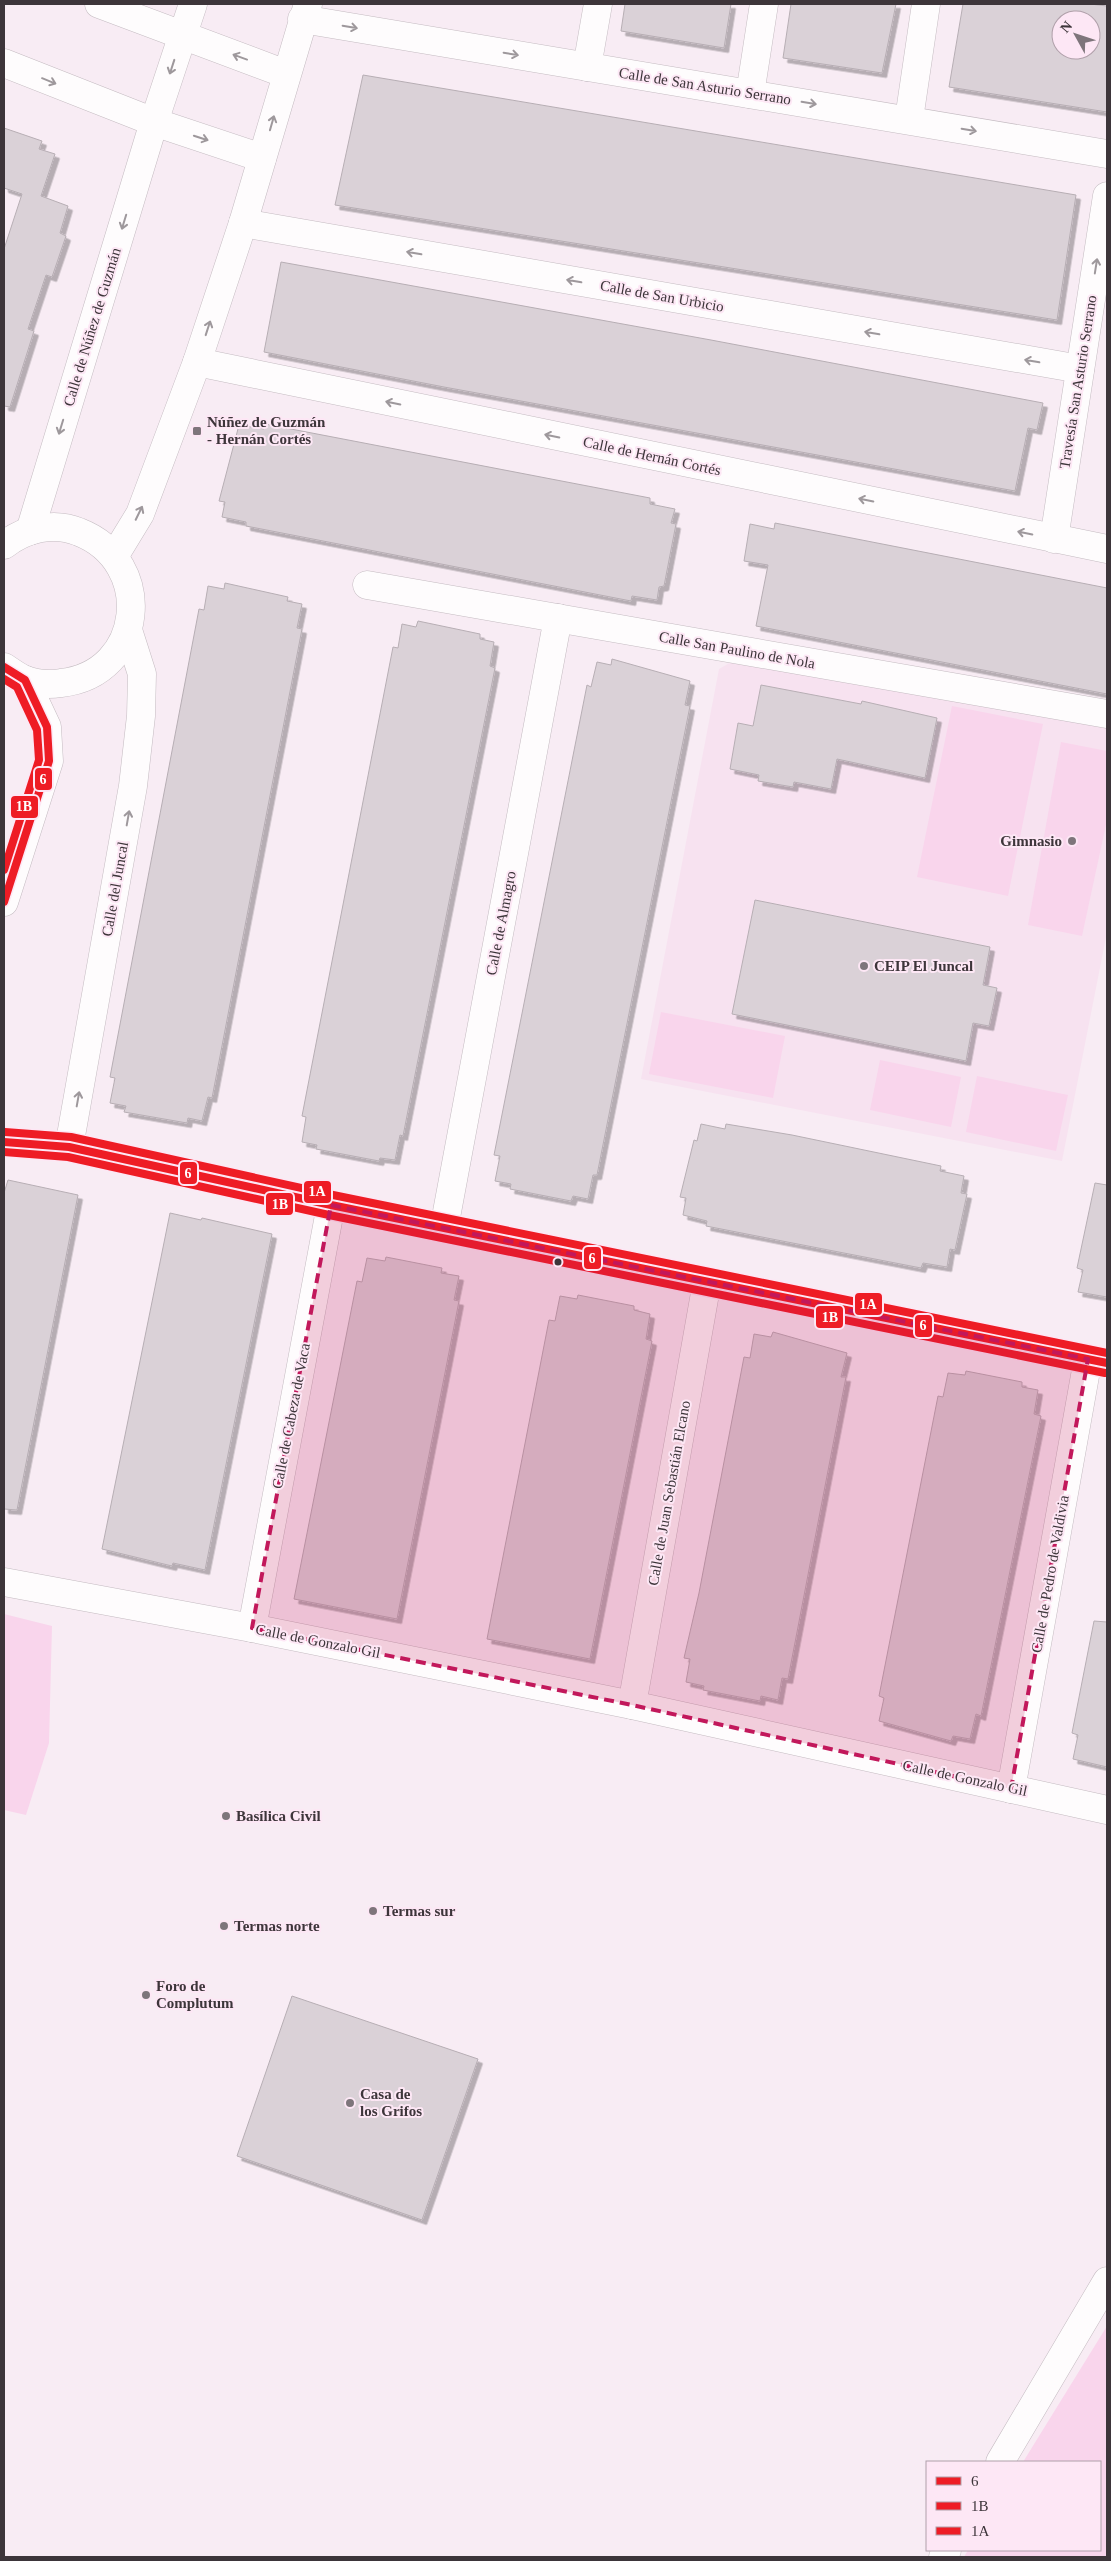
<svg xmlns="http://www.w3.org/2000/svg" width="1111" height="2561" font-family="'Times New Roman',serif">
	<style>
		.built { fill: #f7e2f0 }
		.green { fill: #f9d5ec }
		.building { fill: #dad1d7; stroke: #b7aeb4; fill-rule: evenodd; filter: url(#shadow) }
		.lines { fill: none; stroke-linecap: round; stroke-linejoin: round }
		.minor-casing { stroke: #c4bbc1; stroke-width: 29 }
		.minor { stroke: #fefcfd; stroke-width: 28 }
		.bus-1-casing { stroke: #fde7f5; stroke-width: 11 }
		.bus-2-casing { stroke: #fde7f5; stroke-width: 11 }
		.bus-3-casing { stroke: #fde7f5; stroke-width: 11 }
		.bus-1 { stroke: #ee1c25; stroke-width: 8 }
		.bus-2 { stroke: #ee1c25; stroke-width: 8 }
		.bus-3 { stroke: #ee1c25; stroke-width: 8 }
		.oneway { stroke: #9e989c }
		.marked { fill: #c2185b; fill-opacity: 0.2; stroke: #c2185b; stroke-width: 4; stroke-dasharray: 10 6; stroke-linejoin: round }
		.poi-dot { fill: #7e757b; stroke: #fde7f5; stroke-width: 2 }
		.bus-dot { fill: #3d353a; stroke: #fde7f5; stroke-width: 2 }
		.labels { text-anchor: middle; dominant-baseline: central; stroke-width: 4; stroke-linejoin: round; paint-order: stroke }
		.street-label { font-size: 15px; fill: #3d353a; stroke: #fde7f5 }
		.poi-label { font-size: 15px; font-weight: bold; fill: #3d353a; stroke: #fde7f5; text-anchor: start }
		.line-badge { stroke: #fde7f5; stroke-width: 2 }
		.badge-label { font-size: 14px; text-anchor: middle; font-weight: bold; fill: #fff }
	</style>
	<defs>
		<filter id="shadow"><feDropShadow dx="4.5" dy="4.5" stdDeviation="0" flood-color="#0004"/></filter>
	</defs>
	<rect width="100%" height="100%" fill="#f8ecf4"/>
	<!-- built -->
	<polygon class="built" points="745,654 1107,727 1107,932 1062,1161 641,1079 719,669"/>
	<!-- green -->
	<g class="green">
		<polygon points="952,706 1043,724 1008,896 917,877"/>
		<polygon points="1061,742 1107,751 1107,820 1082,936 1028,925"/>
		<polygon points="661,1012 785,1036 773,1098 649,1074"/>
		<polygon points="880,1060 961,1077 951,1127 870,1110"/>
		<polygon points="977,1076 1068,1095 1056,1151 966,1132"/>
		<polygon points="4,1614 52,1626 49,1743 26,1815 4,1810"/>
		<polygon points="1107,2326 1107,2557 964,2557 968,2550 1100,2550 1100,2462 1023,2462"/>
	</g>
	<!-- building -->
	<g class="building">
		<polygon points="625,4 731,4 724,48 621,31"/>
		<polygon points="791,4 896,4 882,73 783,58"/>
		<path d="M963,4h127l17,2v106l-158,-25zM1061,20h30v30h-30z"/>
		<polygon points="363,75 1076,195 1057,320 335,205"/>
		<polygon points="4,128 42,141 39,149 55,154 41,196 68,206 60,233 66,236 52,277 46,275 28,329 34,331 10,407 4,406 4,249 22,194 4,188"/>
		<polygon points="281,262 711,340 1043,403 1037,430 1028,428 1015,491 444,387 264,352"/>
		<polygon points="265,424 650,498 650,504 675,509 671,523 676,524 664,586 659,587 657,600 632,596 631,601 246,526 246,522 222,517 225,502 219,501 239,425 264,429"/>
		<polygon points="775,523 1107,588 1107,694 756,626 768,565 744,561 750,524 774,529"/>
		<polygon points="225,583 288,597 287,601 302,604 297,628 302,629 212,1098 208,1097 202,1121 188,1118 187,1123 124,1112 126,1106 110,1103 115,1078 110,1077 199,609 204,610 208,586 224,589"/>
		<polygon points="418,621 480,634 480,639 494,642 490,666 495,668 403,1136 400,1135 395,1160 380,1158 379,1161 316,1149 317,1145 302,1142 306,1117 302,1116 393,647 398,648 402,624 416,627"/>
		<polygon points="612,659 690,681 685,705 690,706 597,1175 593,1175 588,1199 573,1196 571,1201 510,1189 511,1184 495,1181 500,1156 494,1155 587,685 591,687 597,662 611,665"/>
		<polygon points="761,685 861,704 862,701 937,718 925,778 837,759 831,789 794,782 793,787 758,781 759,775 730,769 738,723 753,726"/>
		<polygon points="755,900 990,947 983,985 997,988 989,1026 973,1023 966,1061 732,1014"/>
		<polygon points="701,1124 725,1129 726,1124 792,1135 941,1166 940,1171 964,1176 961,1193 967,1194 955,1250 950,1249 947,1267 923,1263 921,1268 772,1239 706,1226 707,1221 683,1215 686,1198 680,1197 694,1140 697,1141"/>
		<polygon points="8,1180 78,1195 17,1510 4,1509 4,1193"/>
		<polygon points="1095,1183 1107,1185 1107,1297 1078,1292 1083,1270 1077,1268"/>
		<polygon points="170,1213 201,1220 202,1218 272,1234 205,1570 173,1563 172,1566 102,1549"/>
		<polygon points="386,1257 442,1268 441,1273 459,1276 454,1300 459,1301 397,1619 294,1599 357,1281 362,1282 367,1258 385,1261"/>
		<polygon points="578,1295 634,1306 634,1310 650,1314 646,1339 652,1341 590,1659 487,1639 549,1320 555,1321 560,1296 577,1299"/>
		<polygon points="773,1332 847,1353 841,1377 846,1377 788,1679 782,1678 778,1700 761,1696 760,1701 703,1690 704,1686 686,1682 690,1659 684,1658 699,1593 744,1357 750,1358 754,1334 771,1337"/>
		<polygon points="966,1371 1022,1382 1022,1387 1038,1390 1034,1414 1041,1416 981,1716 976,1714 970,1739 953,1736 951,1741 879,1721 884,1698 879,1696 938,1396 943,1397 948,1373 965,1375"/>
		<polygon points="1094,1621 1107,1622 1107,1767 1073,1759 1078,1735 1072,1733"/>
		<polygon points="292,1996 478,2059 422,2220 237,2156"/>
	</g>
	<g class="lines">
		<defs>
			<g id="minor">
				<polyline points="99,4 286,74"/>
				<polyline points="302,19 1107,154"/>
				<polyline points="4,63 154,122 262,158"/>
				<polyline points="587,67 598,4"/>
				<polyline points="750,94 764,4"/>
				<polyline points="909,119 926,4"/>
				<polyline points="243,223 1080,369"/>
				<polyline points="197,362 1107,549"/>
				<polyline points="30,531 154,122 193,4"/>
				<polyline points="1054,539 1107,196"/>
				<path d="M4,545c21,-16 49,-24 75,-13 77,30 66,142 -18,151 -12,2 -26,1 -38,-4 -6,-3 -13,-8 -19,-12"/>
				<polyline points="115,555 140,514 197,362 243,223 308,4"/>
				<polyline points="367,585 1107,714"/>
				<polyline points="4,902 49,761 47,727 25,680"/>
				<polyline points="4,1142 69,1147 331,1205 1107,1363"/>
				<polyline points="69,1147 133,786 141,716 142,674 128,630"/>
				<polyline points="444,1228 558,618"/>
				<polyline points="4,1582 252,1628 632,1705 1107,1810"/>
				<polyline points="252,1628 331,1205"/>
				<polyline points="632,1705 707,1282"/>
				<polyline points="1011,1789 1088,1359"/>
				<polyline points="1000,2462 1107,2281"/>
				<polyline points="943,2557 947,2550"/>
			</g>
		</defs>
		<!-- minor casing -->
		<use href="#minor" class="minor-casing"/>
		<!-- minor -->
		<use href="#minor" class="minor"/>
		<defs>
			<g id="bus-1">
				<polyline points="4,667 25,680 47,727 49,761 4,902"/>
				<polyline points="4,1142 69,1147 331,1205 1107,1363"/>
			</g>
			<g id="bus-2">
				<polyline points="4,679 17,687 37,730 39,760 4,870"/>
				<polyline points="4,1152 68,1157 329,1215 1105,1373"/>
			</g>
			<polyline id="bus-3" points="5,1132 71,1137 333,1195 1107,1353"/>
		</defs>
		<!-- bus-1 casing -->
		<use href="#bus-1" class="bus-1-casing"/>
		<!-- bus-2 casing -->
		<use href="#bus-2" class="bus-2-casing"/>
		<!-- bus-3 casing -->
		<use href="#bus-3" class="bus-3-casing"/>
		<!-- bus-1 -->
		<use href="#bus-1" class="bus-1"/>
		<!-- bus-2 -->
		<use href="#bus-2" class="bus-2"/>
		<!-- bus-3 -->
		<use href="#bus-3" class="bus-3"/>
	</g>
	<!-- one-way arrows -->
	<defs><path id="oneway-shaft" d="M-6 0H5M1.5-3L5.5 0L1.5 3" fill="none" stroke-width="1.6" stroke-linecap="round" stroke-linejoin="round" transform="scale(1.25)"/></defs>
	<g class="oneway">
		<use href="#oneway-shaft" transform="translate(350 27) rotate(10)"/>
		<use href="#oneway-shaft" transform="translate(511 54) rotate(10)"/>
		<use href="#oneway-shaft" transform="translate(240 57) rotate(-160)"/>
		<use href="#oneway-shaft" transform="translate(172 67) rotate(108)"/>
		<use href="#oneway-shaft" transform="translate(49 81) rotate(22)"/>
		<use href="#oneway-shaft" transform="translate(809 103) rotate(9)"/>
		<use href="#oneway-shaft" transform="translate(272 123) rotate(-74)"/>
		<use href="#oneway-shaft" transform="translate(969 130) rotate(10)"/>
		<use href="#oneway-shaft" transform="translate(201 138) rotate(18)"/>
		<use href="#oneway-shaft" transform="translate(124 222) rotate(107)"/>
		<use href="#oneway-shaft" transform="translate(414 253) rotate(-170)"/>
		<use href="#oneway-shaft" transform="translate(1096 266) rotate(-81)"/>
		<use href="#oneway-shaft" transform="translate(574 281) rotate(-170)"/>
		<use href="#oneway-shaft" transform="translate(208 328) rotate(-72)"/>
		<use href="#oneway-shaft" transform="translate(872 333) rotate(-170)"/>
		<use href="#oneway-shaft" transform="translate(1032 361) rotate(-170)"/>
		<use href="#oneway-shaft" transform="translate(393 403) rotate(-168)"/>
		<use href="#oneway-shaft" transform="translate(61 427) rotate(107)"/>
		<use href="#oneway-shaft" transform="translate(552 436) rotate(-168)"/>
		<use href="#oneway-shaft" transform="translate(866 500) rotate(-168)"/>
		<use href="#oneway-shaft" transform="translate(139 513) rotate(-64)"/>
		<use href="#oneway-shaft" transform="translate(1025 533) rotate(-168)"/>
		<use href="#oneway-shaft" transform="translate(128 818) rotate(-80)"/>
		<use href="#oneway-shaft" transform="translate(78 1099) rotate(-80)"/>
	</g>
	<!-- marked area -->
	<path class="marked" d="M331,1205l757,154 -77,430 -379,-84 -380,-77z"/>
	<!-- markers -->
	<g class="poi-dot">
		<rect x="192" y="426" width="10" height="10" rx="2.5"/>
		<circle cx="1072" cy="841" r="5"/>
		<circle cx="864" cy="966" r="5"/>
		<circle cx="226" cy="1816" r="5"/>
		<circle cx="373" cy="1911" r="5"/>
		<circle cx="224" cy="1926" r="5"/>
		<circle cx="146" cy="1995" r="5"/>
		<circle cx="350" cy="2103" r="5"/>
	</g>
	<circle class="bus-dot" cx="558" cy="1262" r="4.5"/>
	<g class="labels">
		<!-- street labels -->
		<g class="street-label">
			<text transform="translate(705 86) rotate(9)">Calle de San Asturio Serrano</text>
			<text transform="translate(662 296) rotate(10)">Calle de San Urbicio</text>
			<text transform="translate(92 327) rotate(-73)">Calle de Núñez de Guzmán</text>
			<text transform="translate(1078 382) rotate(-81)">Travesía San Asturio Serrano</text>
			<text transform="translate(652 456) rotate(12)">Calle de Hernán Cortés</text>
			<text transform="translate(737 650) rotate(10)">Calle San Paulino de Nola</text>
			<text transform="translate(115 889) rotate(-80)">Calle del Juncal</text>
			<text transform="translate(501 923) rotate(-79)">Calle de Almagro</text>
			<text transform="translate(291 1416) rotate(-79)">Calle de Cabeza de Vaca</text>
			<text transform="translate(669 1493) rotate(-80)">Calle de Juan Sebastián Elcano</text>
			<text transform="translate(1050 1574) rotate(-80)">Calle de Pedro de Valdivia</text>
			<text transform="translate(318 1641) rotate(11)">Calle de Gonzalo Gil</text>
			<text transform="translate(965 1778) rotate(12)">Calle de Gonzalo Gil</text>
		</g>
		<!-- poi labels -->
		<g class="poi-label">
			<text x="207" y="422">Núñez de Guzmán<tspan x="207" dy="17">- Hernán Cortés</tspan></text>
			<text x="1062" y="841" text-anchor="end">Gimnasio</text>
			<text x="874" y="966">CEIP El Juncal</text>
			<text x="236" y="1816">Basílica Civil</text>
			<text x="383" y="1911">Termas sur</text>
			<text x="234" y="1926">Termas norte</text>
			<text x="156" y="1986">Foro de<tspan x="156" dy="17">Complutum</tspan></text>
			<text x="360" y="2094">Casa de<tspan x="360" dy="17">los Grifos</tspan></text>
		</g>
	</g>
	<g class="line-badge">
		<rect x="34" y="767" width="19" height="24" rx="5" fill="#ee1c25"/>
		<rect x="10" y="795" width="29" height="24" rx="5" fill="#ee1c25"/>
		<rect x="179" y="1161" width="19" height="24" rx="5" fill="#ee1c25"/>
		<rect x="303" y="1180" width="29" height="24" rx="5" fill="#ee1c25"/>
		<rect x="265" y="1192" width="29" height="24" rx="5" fill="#ee1c25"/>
		<rect x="583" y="1246" width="19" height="24" rx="5" fill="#ee1c25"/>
		<rect x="854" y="1292" width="29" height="24" rx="5" fill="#ee1c25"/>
		<rect x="815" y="1305" width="29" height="24" rx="5" fill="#ee1c25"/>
		<rect x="914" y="1314" width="19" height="24" rx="5" fill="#ee1c25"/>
	</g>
	<g class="badge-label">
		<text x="43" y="784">6</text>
		<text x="24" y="811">1B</text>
		<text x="188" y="1178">6</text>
		<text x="317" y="1196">1A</text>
		<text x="280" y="1209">1B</text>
		<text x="592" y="1263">6</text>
		<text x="868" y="1309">1A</text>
		<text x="830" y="1322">1B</text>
		<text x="923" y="1330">6</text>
	</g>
	<!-- border -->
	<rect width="1111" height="2561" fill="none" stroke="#3d353a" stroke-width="10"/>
	<!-- legend -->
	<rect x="926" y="2461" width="175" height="90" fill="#fde7f5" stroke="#b0a0aa"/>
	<rect x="936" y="2477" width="25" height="8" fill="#ee1c25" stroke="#b0a0aa"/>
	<text x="971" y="2486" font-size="15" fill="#3d353a">6</text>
	<rect x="936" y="2502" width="25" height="8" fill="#ee1c25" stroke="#b0a0aa"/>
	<text x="971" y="2511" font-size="15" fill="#3d353a">1B</text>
	<rect x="936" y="2527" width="25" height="8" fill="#ee1c25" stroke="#b0a0aa"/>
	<text x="971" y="2536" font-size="15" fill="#3d353a">1A</text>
	<!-- north arrow -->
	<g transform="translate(1076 35) rotate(310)"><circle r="24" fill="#fde7f5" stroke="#b0a0aa"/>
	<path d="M0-4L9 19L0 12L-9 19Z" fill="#7e757b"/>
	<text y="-8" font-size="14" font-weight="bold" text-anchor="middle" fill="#3d353a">N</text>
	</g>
</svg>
